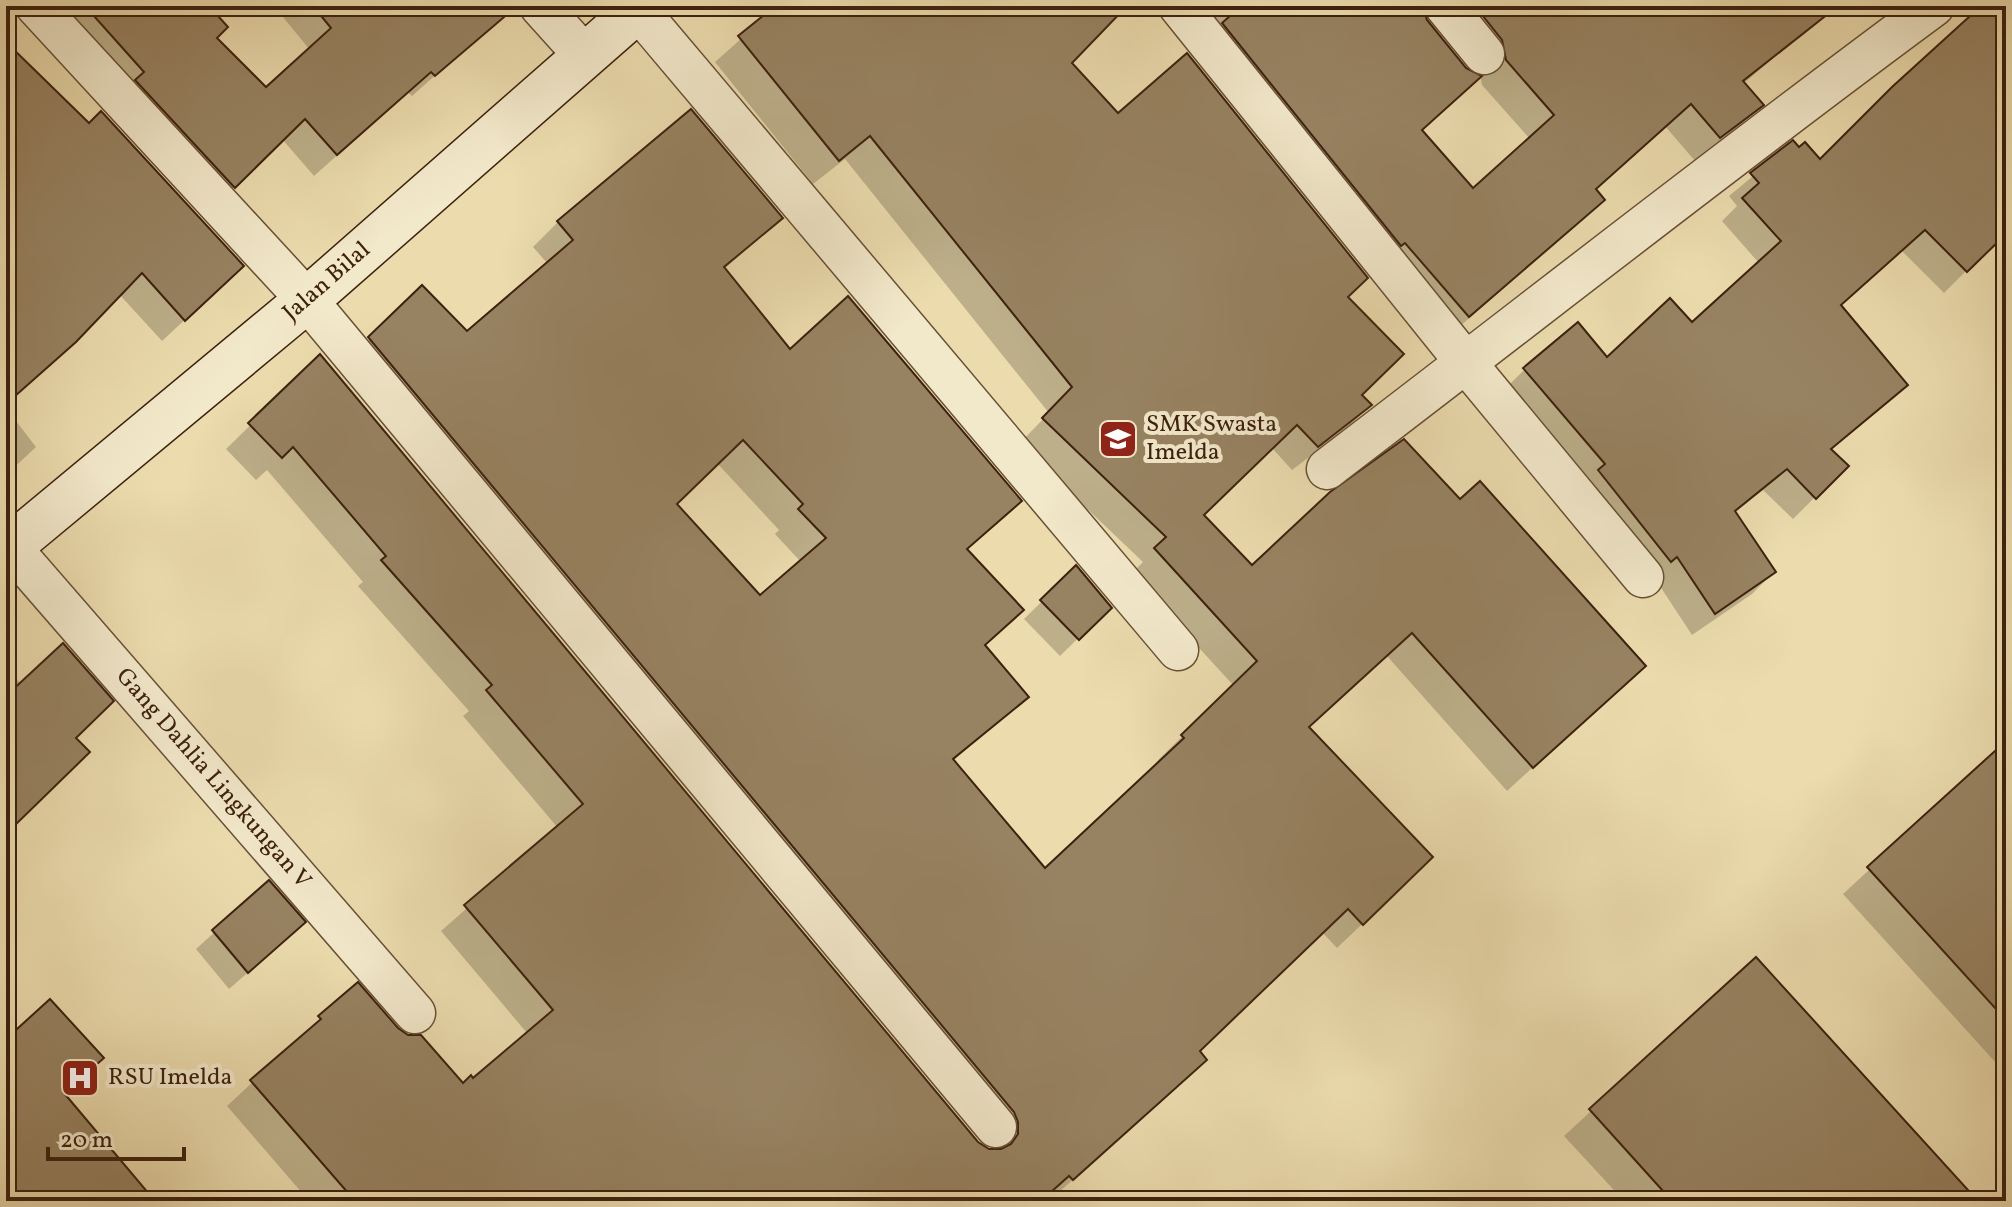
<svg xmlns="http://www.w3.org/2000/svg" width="2012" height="1207" font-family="Vollkorn,serif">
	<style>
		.shadow { fill: #0003; fill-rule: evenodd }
		.building { fill: #978261; stroke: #3d210e; stroke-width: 2; fill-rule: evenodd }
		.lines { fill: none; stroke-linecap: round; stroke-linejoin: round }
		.street-casing { stroke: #685036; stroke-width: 43 }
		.secondary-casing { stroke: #3d210e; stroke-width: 47 }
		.street { stroke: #f2e8ca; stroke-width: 40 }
		.secondary { stroke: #f2e8ca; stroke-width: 44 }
		.labels { text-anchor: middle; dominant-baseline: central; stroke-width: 8; stroke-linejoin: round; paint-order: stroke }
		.street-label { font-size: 24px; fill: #3d210e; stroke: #f2e8ca }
		.poi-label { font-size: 24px; fill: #3d210e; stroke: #f2e8ca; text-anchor: start }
	</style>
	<rect width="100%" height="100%" fill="#ebdbad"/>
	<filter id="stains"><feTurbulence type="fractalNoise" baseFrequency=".0025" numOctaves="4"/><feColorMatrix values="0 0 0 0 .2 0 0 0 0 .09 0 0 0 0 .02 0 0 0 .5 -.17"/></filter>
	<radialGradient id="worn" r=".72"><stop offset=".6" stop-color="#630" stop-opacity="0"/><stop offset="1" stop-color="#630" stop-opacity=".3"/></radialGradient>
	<!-- shadow -->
	<g class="shadow">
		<polygon points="52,6 206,6 214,38 265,90 310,50 274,6 484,6 496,21 412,96 408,92 314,176 282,139 212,208"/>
		<path d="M778,6h346l-55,57 49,53 228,181 14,98 10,10 -25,25 -53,40 -20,-22 -71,68 51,52 208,-66 183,164 -136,125 -120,-135 -80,72 99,154 -69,66 -15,-16 -125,119 -17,33 -131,117h-740l-82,-95 130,-121 39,45 66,55 65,-52 -86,-102 117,-103 -95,-112 6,-5 -111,-125 5,-4 -96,-112 -11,10 -30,-31 94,-92 657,786 19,8 -6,-14 -645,-774 77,-75 45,46 81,-70 -15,-17 25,-25 133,-110 90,106 -58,52 66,82 230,149 -53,50 17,95 43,50 -74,66 93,109 115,-108 -2,-3 76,-74 -103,-112 12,-12 -124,-118 30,-31 -204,-254 -32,25 -98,-122zM717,463l62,67 -4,4 26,28 -42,36 -84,-94z"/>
		<path d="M1166,6h642l10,13 -75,65 18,21 -25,24 -41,32 -30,-35 -71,64 8,10 -24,24 -134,116zM1421,8l8,1 49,55 4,21 48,54 -57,52 -52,-59 58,-55 -14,-7z"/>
		<polygon points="1985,6 2006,6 2006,252 1996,241 1944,293 1902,251 1839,307 1905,385 1830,451 1846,466 1793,519 1763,490 1734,513 1774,572 1752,594 1692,635 1654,577 1503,391 1525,369 1606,360 1692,325 1759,263 1722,221 1737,206 1729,196 1793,143 1820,162"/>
		<polygon points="6,69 220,287 162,341 119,294 52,364 6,404"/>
		<polygon points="6,408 36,447 6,475"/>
		<polygon points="1076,568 1109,608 1060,656 1024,619"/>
		<polygon points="6,668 74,738 6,832"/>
		<polygon points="2006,743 2006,1074 1843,894"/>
		<polygon points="269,883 285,940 229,989 196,949"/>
		<polygon points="1756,959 1975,1201 1624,1201 1564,1136"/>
	</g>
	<!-- building -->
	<g class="building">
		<polygon points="85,6 209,6 228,27 217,38 266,87 331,28 313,6 517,6 435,76 431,72 337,155 305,119 235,188 135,80 144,72"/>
		<path d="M775,6h352l-55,57 46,50 69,-60 181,225 -20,19 56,57 -42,41 10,10 -54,42 -21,-22 -93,90 48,50 78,-73 74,-53 56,60 20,-18 166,185 -113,102 -121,-135 -103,94 124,130 -70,68 -15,-16 -148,142 7,9 -134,120 -4,-4 -28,25h-686l-105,-121 71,-61 -3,-3 40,-34 40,46 10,7h13l42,48 8,-8 2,3 80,-68 -89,-105 119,-101 -97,-114 6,-5 -111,-125 5,-4 -93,-109 -11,11 -34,-35 72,-69 658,788 11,7h12l10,-5 7,-10v-12l-4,-10 -646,-775 54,-52 45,46 106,-91 -16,-19 134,-112 92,109 -59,49 66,82 58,-53 174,205 -55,48 57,61 -39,35 44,52 -76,62 92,109 139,-130 -3,-3 76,-74 -103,-113 12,-11 -124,-119 30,-31 -202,-251 -31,25 -101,-125zM743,440l60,64 -5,5 28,29 -66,57 -83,-91z"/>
		<polygon points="1241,6 1423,6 1427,20 1466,68 1482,76 1422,130 1473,188 1554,115 1506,60 1502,40 1475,6 1838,6 1743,81 1764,105 1720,138 1691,104 1596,189 1605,200 1469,317 1405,243 1401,246 1222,23"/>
		<polygon points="1981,6 2006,6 2006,234 1967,272 1925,230 1841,305 1908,385 1831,449 1849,466 1816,499 1787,469 1735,511 1776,572 1715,614 1677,557 1671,562 1598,470 1605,464 1523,368 1578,322 1607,357 1670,298 1692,322 1781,241 1742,198 1759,183 1750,173 1793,140 1799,147 1805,142 1820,159 1892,87"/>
		<polygon points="6,42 89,123 101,111 244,266 185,321 142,273 76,342 6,404"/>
		<polygon points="1076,565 1112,608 1079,640 1040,600"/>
		<polygon points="63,643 114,701 76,738 90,752 6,834 6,696"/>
		<polygon points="2006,741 2006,1020 1867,867"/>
		<polygon points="269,880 306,922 248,973 212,930"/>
		<polygon points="1756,957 1978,1201 1672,1201 1589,1109"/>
		<polygon points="50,999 104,1058 64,1093 155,1201 6,1201 6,1039"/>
	</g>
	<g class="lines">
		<defs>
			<g id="street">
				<polyline points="36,6 307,300 996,1127"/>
				<polyline points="540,6 585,56"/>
				<polyline points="1179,6 1466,363 1643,577"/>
				<polyline points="1445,6 1484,54"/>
				<polyline points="638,10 1178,650"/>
				<path d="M1327,469c202,-154 402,-312 607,-463"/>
				<polyline points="6,542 415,1013"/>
			</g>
			<polyline id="secondary" points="6,550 307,300 642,6"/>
		</defs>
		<!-- street casing -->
		<use href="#street" class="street-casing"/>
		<!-- secondary casing -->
		<use href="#secondary" class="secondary-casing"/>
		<!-- street -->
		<use href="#street" class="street"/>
		<!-- secondary -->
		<use href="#secondary" class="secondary"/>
	</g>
	<!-- icons -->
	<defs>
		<symbol id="school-square" viewBox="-11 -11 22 22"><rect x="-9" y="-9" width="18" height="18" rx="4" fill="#8f2418" stroke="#f2e8ca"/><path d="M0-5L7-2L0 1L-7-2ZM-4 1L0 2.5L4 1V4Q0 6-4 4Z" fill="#fff"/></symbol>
		<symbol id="hospital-square" viewBox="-11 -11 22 22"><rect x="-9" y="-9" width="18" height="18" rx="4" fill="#8f2418" stroke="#f2e8ca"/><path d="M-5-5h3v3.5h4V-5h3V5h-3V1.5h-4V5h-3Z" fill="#fff"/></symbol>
	</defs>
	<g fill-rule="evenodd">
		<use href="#school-square" x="1096" y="417" width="44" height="44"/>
		<use href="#hospital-square" x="58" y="1056" width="44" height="44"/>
	</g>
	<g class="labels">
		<!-- street labels -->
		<g class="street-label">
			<text transform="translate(327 282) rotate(-41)">Jalan Bilal</text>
			<text transform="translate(213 779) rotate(49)">Gang Dahlia Lingkungan V</text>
		</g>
		<!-- poi labels -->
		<g class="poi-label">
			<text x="1146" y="425">SMK Swasta<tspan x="1146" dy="28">Imelda</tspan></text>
			<text x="108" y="1078">RSU Imelda</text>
		</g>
	</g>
	<!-- margin -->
	<rect width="2012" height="1207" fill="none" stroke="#ebdbad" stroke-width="32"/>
	<rect x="8" y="8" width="1996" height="1191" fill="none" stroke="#3d210e" stroke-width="4"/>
	<rect x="16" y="16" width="1980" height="1175" fill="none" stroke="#3d210e" stroke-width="2"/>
	<!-- scale -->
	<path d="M48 1147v12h136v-12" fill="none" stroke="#3d210e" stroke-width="4"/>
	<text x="60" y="1147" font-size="24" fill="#3d210e" stroke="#f2e8ca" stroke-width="6" paint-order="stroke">20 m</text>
	<rect width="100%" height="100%" filter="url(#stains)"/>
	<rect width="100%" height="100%" fill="url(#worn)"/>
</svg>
